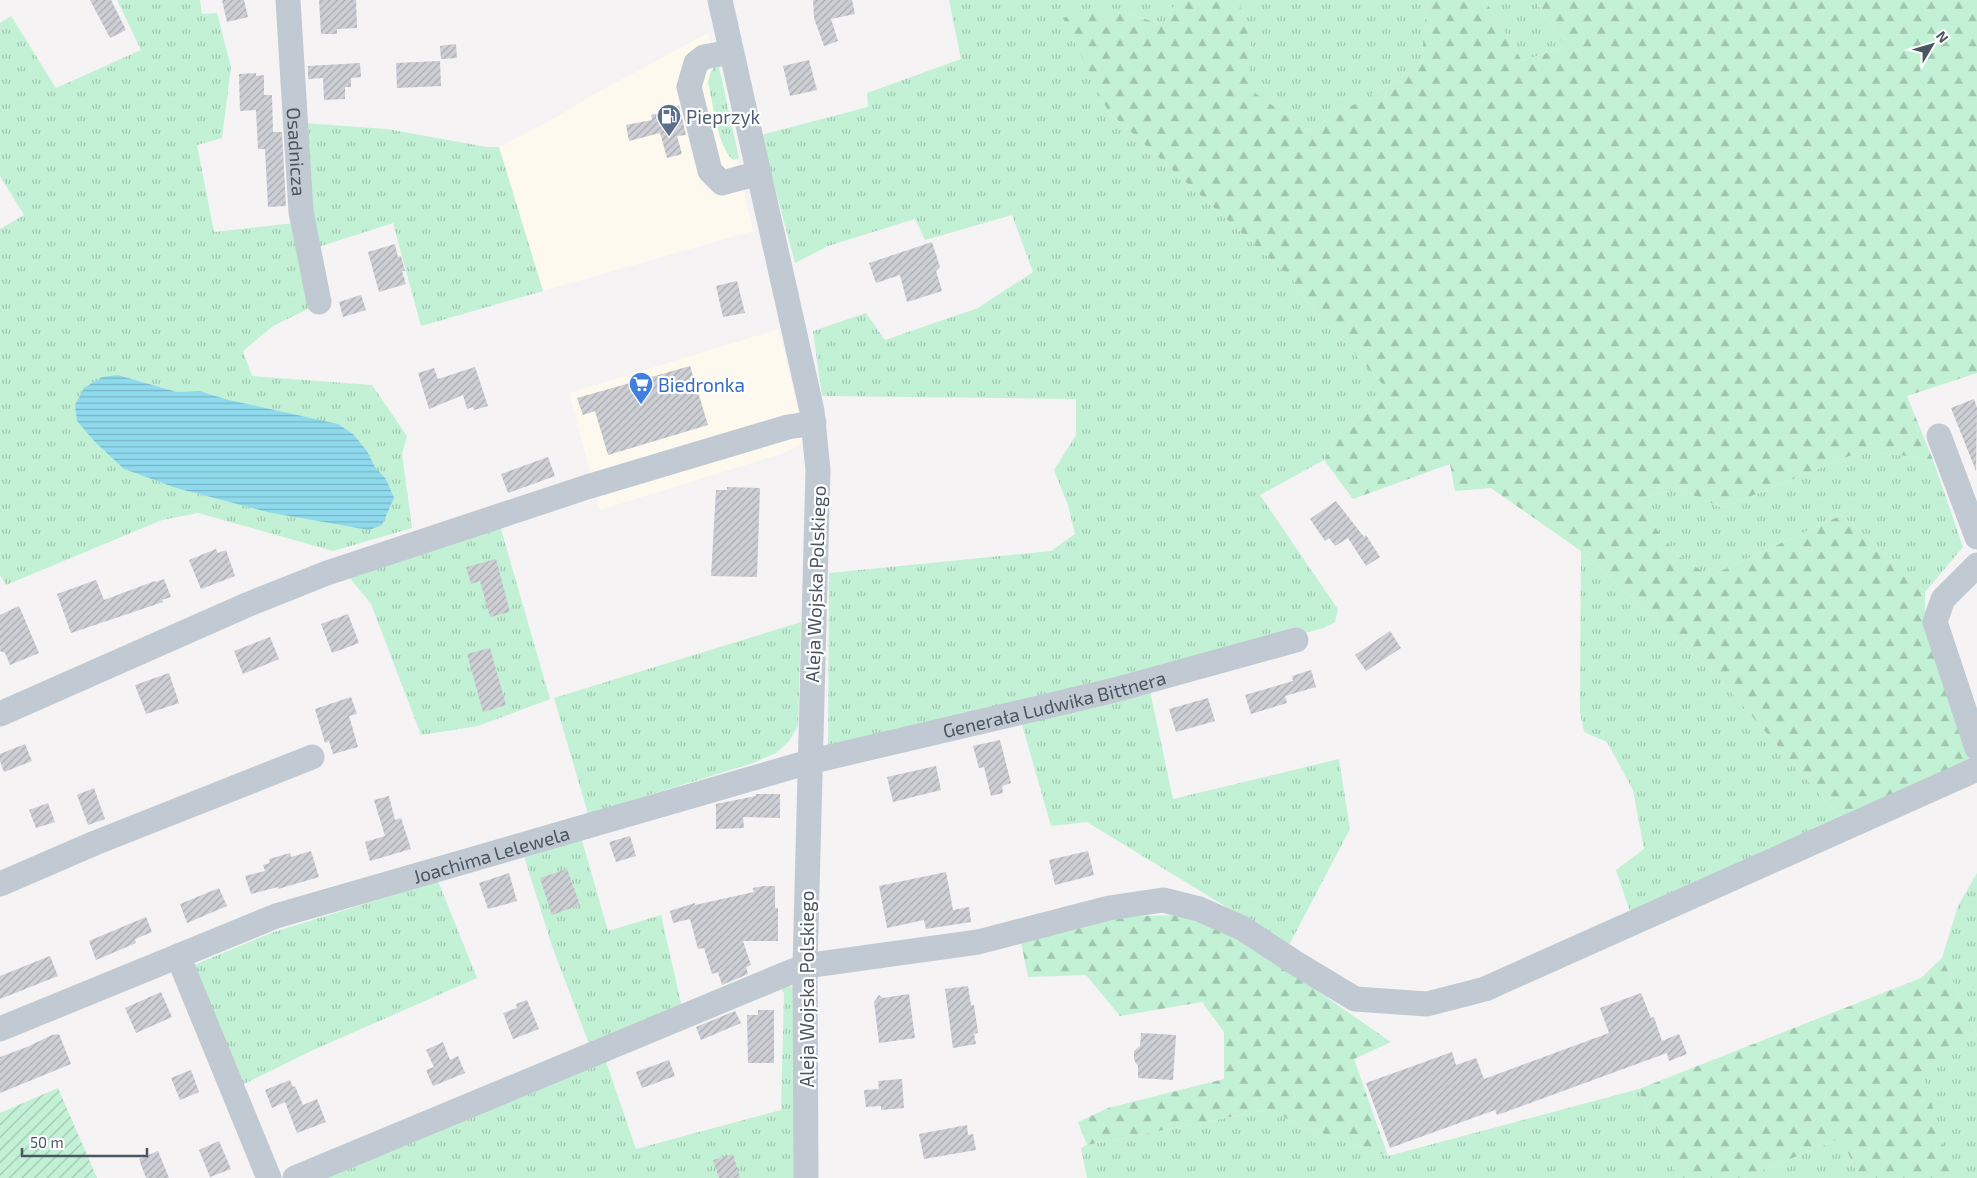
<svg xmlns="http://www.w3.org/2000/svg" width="1977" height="1178" font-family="'Exo 2',sans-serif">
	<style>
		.commercial { fill: #fdf9ef }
		.grass { fill: url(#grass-tufts); fill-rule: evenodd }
		.forest { fill: url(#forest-firs) }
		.garden { fill: url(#garden-furrows) }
		.water { fill: url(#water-rules) }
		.building { fill: url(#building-hatch) }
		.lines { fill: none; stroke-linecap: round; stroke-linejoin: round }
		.minor { stroke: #c1cad2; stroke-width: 25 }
		.labels { text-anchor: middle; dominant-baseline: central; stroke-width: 4.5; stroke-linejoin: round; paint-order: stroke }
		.service-label { font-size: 19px; fill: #4e5e75; stroke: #fff; text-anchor: start }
		.street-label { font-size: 19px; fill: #4a5661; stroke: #fff }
		.shop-label { font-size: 19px; fill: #366cbe; stroke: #fff; text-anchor: start }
	</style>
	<defs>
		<pattern id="grass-tufts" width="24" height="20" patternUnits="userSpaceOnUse" patternTransform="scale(1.25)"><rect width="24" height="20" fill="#c3f1d5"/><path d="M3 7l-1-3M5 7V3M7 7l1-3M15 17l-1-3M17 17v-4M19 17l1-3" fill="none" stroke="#a0c6b0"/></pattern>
		<pattern id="forest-firs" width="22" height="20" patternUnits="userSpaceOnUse" patternTransform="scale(1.25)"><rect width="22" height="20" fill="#c3f1d5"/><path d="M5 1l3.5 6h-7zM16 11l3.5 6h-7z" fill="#a0c6b0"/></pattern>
		<pattern id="garden-furrows" width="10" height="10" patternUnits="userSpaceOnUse" patternTransform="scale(1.25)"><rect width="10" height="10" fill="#c3f1d5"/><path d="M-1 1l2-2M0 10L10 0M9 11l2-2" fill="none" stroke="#a0c6b0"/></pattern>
		<pattern id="water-rules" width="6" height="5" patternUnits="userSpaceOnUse" patternTransform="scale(1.25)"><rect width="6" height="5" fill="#90daee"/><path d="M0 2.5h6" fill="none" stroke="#78b4c4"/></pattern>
		<pattern id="building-hatch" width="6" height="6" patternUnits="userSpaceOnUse" patternTransform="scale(1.25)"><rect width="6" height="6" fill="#cdcfd5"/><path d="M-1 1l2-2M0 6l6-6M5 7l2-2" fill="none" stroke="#a8abb0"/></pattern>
	</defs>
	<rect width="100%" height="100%" fill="#f5f3f3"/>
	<!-- commercial -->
	<g class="commercial">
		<polygon points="708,33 753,231 543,291 499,147 551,120 598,92"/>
		<polygon points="779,329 798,410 803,442 787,452 600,510 569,393"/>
	</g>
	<!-- grass -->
	<g class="grass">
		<path d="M117,0h83l2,14 15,-1 14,54 -9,71 -25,7 17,87 80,-9 16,85 -37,18 -30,25 9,25 120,9 35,51 -5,18 10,74 -79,23 -135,-38 -36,7 -156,65 -6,-10v-346l24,-14 -24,-39v-153l11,-7 45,72 85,-38zM118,375l59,17 22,-1 30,9 138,51 8,16 11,12 7,19 -126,14 -91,-24 -52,-19z"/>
		<polygon points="949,0 1177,0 1165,25 1118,11 1108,111 1291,278 1308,303 1387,389 1335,443 1324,460 1260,495 1335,605 1338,609 1335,622 1324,628 828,757 829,573 1051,551 1075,534 1068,505 1054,470 1076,435 1076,399 822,396 813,331 866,313 885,340 978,308 1033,272 1012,215 925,240 915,219 828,246 795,263 761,135 868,107 867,93 961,59"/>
		<polygon points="1231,0 1427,0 1421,66 1308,131 1247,88 1251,39 1238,1"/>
		<polygon points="1485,0 1535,0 1565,47 1522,61"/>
		<path d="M718,66l1,1 20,91 -6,2c-16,-14 -20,-57 -25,-78l2,-8 3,-6z"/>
		<polygon points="302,123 387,129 487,147 499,147 543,291 421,326 393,223 309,250"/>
		<polygon points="1864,450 1933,460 1963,547 1925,592 1842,515 1710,576 1677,555 1634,501 1677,488 1722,508"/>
		<polygon points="499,522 550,699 478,726 421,735 371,604 345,572"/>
		<polygon points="1581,551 1718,677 1842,820 1631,915 1616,870 1644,849 1633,790 1607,742 1584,732 1580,712"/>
		<polygon points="801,622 798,726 789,741 776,753 753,763 588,814 554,698"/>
		<polygon points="1149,686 1173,799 1339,759 1350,829 1289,945 1087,822 1051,826 1021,721"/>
		<polygon points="582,840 608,931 661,915 683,1012 591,1049 552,946 524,856"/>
		<polygon points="1977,873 1977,1178 1952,1178 1921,1068 1977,1035 1942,958 1958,906"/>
		<polygon points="438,881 477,978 311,1051 238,1087 194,965 271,933"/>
		<polygon points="779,986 798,987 796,1178 317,1178 604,1056 636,1149 781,1110 784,993"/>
		<polygon points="1639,1089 1678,1178 1087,1178 1081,1148 1087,1145 1271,1109 1296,1124 1388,1156"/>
		<polygon points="1841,1138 1857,1172 1853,1178 1744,1178"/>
	</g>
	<!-- forest -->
	<g class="forest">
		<polygon points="1177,0 1238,0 1251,39 1248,88 1308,131 1421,66 1427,0 1485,0 1522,61 1565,47 1535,0 1977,0 1977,373 1907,396 1933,460 1864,450 1722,508 1677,488 1634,501 1677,555 1710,576 1842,515 1925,592 1925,620 1973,762 1842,820 1718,677 1581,551 1491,488 1455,491 1450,464 1353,499 1324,460 1335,443 1387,389 1308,303 1291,278 1108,111 1063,18 1089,9 1118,11 1165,25"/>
		<polygon points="1189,915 1241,938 1391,1042 1354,1059 1388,1156 1296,1124 1271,1109 1087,1145 1078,1122 1108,1108 1224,1079 1224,1032 1202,1002 1120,1016 1086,975 1028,977 1020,937 1131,916"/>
		<polygon points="1942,958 1977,1035 1922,1068 1952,1178 1853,1178 1857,1172 1841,1138 1744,1178 1678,1178 1639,1089 1921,978"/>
	</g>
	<!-- garden -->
	<polygon class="garden" points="58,1088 97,1178 0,1178 0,1113"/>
	<!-- water -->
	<polygon class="water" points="118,375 177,392 199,391 229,400 338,424 353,434 367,451 375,467 386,479 394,498 382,525 369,530 267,512 176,488 124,469 95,442 77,421 75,405 84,388 102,377"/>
	<!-- building -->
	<g class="building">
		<polygon points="90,0 111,0 126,30 110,38"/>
		<polygon points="222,0 244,0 248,17 227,22"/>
		<polygon points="319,0 356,0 357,28 337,29 337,34 321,34"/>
		<polygon points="813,0 852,0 855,14 831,19 838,41 824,46 814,18"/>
		<polygon points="456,44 457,58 441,59 440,46"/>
		<polygon points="809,60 817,90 790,96 783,66"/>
		<polygon points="440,61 441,86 397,88 396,63"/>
		<polygon points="360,63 361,77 351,78 351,87 345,87 345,99 324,100 323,78 308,79 308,66"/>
		<polygon points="256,73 256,76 264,75 264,95 272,95 273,132 282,132 286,206 268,207 265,149 258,149 256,110 240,111 239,74"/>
		<polygon points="679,105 686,135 677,136 682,154 667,158 660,133 629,141 626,125 652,120 651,115 677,108 676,106"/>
		<polygon points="932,242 940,267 936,271 942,291 907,302 900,275 876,283 869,263"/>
		<polygon points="395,244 398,257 401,256 405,271 402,271 406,284 379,292 368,252"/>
		<polygon points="737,281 745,313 723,317 716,286"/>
		<polygon points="361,295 366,310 343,317 339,302"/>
		<polygon points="690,366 708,425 608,455 595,411 583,415 577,398"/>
		<polygon points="475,367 488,406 474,410 473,407 467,409 463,395 429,409 418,373 434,368 438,379"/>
		<polygon points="1974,399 1977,408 1976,471 1951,408"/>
		<polygon points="548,457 555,476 508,493 501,474"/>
		<polygon points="727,487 760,488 757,577 711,576 716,490 727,490"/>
		<polygon points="1336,501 1364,537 1366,535 1380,557 1366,566 1348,538 1335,546 1329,538 1325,541 1310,519"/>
		<polygon points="216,549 218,553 226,550 235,576 201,589 189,560"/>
		<polygon points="496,559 510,612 490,617 480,581 471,584 466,567"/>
		<polygon points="164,579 171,597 162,600 163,602 71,633 57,594 96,580 104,600 155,581 156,582"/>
		<polygon points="19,606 39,653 10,665 5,653 0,651 0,615"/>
		<polygon points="348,614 359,643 332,653 321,624"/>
		<polygon points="1390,631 1401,648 1366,671 1355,655"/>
		<polygon points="270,637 279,659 243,674 234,651"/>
		<polygon points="490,648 506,705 483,712 467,654"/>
		<polygon points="1311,670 1316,687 1285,696 1287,703 1251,714 1245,695 1293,681 1292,676"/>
		<polygon points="169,673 179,703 146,714 135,685"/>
		<polygon points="351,697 357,714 349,716 358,747 333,754 329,741 325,743 315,709"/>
		<polygon points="1208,698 1215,721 1176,732 1169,709"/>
		<polygon points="1000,740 1011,783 1002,786 1003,793 991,796 984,767 979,768 973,746"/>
		<polygon points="25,744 32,761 4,772 0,761 0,754"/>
		<polygon points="936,766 941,790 893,802 887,777"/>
		<polygon points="94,788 105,819 88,825 77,795"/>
		<polygon points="756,794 780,794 780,818 743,817 744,828 716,829 716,804 756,796"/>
		<polygon points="389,796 395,820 401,818 411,849 370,861 365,842 385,836 374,800"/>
		<polygon points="48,803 55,822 36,828 29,810"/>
		<polygon points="630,836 636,856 616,862 609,842"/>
		<polygon points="311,851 319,877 278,889 278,887 251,894 245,876 265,871 263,865 270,863 269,859 290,853 291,857"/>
		<polygon points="1088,851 1094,875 1055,885 1049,860"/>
		<polygon points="567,869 580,905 552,915 540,878"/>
		<polygon points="946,872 953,910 969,907 971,922 926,929 924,920 887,928 879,886"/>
		<polygon points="509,873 517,901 488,909 479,883"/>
		<polygon points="763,886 775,886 775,908 778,908 778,941 743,941 751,965 746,967 748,974 722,985 718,972 712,974 704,948 698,949 690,919 673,923 670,911 695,903 695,905 754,892 753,888"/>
		<polygon points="219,888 227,906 187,923 180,904"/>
		<polygon points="146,917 152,932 135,939 136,943 96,960 89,941"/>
		<polygon points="50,956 58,976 0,999 0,976"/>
		<polygon points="968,986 971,1005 974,1005 978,1033 974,1034 976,1044 953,1048 945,989"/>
		<polygon points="161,992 172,1017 136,1033 125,1008"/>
		<polygon points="1641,993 1651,1018 1654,1017 1662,1041 1679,1034 1687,1054 1669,1061 1667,1053 1497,1115 1495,1110 1390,1148 1366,1083 1452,1052 1456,1065 1476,1058 1484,1079 1609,1033 1600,1008"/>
		<polygon points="909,994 915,1038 879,1043 874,1002 879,995 883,998"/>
		<polygon points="527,1000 539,1029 513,1039 503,1013 517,1008 516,1004"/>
		<polygon points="758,1010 774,1010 774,1063 748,1063 747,1015 758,1015"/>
		<polygon points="735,1011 741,1023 701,1040 696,1027"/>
		<polygon points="1141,1033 1176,1035 1173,1080 1138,1078 1138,1066 1134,1060 1134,1051 1140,1046"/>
		<polygon points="59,1034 71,1064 0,1093 0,1057 27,1047 52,1035"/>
		<polygon points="443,1042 450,1060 458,1056 465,1073 433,1086 426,1070 434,1067 426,1050"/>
		<polygon points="669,1060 675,1076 642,1088 636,1072"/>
		<polygon points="191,1070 199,1092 180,1100 171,1078"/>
		<polygon points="902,1079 904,1108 881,1110 881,1106 866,1107 864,1090 879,1089 878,1081"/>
		<polygon points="290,1080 293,1087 295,1086 303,1105 317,1099 326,1122 297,1133 285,1102 272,1108 265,1090"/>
		<polygon points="967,1125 968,1135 973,1134 976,1150 924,1159 919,1134"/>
		<polygon points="219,1141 231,1169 210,1177 199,1150"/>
		<polygon points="158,1151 169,1178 146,1178 139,1159"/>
		<polygon points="733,1154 740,1178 719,1178 713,1160"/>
	</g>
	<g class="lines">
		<!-- minor -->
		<g class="minor">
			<path id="s1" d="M288,0l13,212 18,90"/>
			<polyline points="720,0 812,411 818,470 805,966 806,1178"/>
			<polyline points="731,52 704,57 696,63 689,87 710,171 722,183 759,173"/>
			<polyline points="1939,436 1977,537"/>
			<polyline points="1977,565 1943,599 1935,622 1977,748"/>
			<polyline points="0,714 249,604 327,573 587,487 788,427 814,423"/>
			<polyline points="0,884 95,843 312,757"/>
			<polyline points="178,956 269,1178"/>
			<path id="s2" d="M0,1029l276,-113 533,-154 306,-72 181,-50"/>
			<polyline points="295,1178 805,966 978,942 1109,908 1163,900 1199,909 1242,928 1297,964 1355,999 1427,1004 1485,989 1977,769"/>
		</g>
	</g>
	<!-- icons -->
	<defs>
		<symbol id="fuel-pin" viewBox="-11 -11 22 30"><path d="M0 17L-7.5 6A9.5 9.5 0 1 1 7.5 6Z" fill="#5c6f8a" stroke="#fff"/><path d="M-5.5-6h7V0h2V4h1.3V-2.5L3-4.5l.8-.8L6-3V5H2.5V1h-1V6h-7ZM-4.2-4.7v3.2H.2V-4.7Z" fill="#fff"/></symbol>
		<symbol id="supermarket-pin" viewBox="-11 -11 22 30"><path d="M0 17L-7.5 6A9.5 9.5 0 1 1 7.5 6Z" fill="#3f7fe0" stroke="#fff"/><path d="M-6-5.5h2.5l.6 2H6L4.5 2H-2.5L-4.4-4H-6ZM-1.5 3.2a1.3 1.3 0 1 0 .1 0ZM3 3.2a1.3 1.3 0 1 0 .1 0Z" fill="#fff"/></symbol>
	</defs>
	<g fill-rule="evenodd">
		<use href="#fuel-pin" x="655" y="102" width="28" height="38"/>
		<use href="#supermarket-pin" x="627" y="370" width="28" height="38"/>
	</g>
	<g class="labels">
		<!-- service labels -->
		<g class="service-label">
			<text x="686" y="116">Pieprzyk</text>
		</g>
		<!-- street labels -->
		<g class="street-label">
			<text stroke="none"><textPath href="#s1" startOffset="152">Osadnicza</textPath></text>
			<text transform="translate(815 584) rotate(-88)">Aleja Wojska Polskiego</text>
			<text stroke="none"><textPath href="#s2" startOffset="1105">Generała Ludwika Bittnera</textPath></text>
			<text stroke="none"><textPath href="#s2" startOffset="522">Joachima Lelewela</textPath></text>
			<text transform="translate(806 989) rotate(-90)">Aleja Wojska Polskiego</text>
		</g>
		<!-- shop labels -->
		<g class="shop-label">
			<text x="658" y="384">Biedronka</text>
		</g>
	</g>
	<!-- north arrow -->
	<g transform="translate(1932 45) rotate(52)" stroke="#ffffff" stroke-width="4" paint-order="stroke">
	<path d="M0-4L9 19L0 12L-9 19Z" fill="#4a5661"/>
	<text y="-8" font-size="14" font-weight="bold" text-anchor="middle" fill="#4a5661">N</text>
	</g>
	<!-- scale -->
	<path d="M22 1148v8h125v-8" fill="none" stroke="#4a5661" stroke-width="2.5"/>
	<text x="30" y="1148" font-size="15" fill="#4a5661" stroke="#ffffff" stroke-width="4" paint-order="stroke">50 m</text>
</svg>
